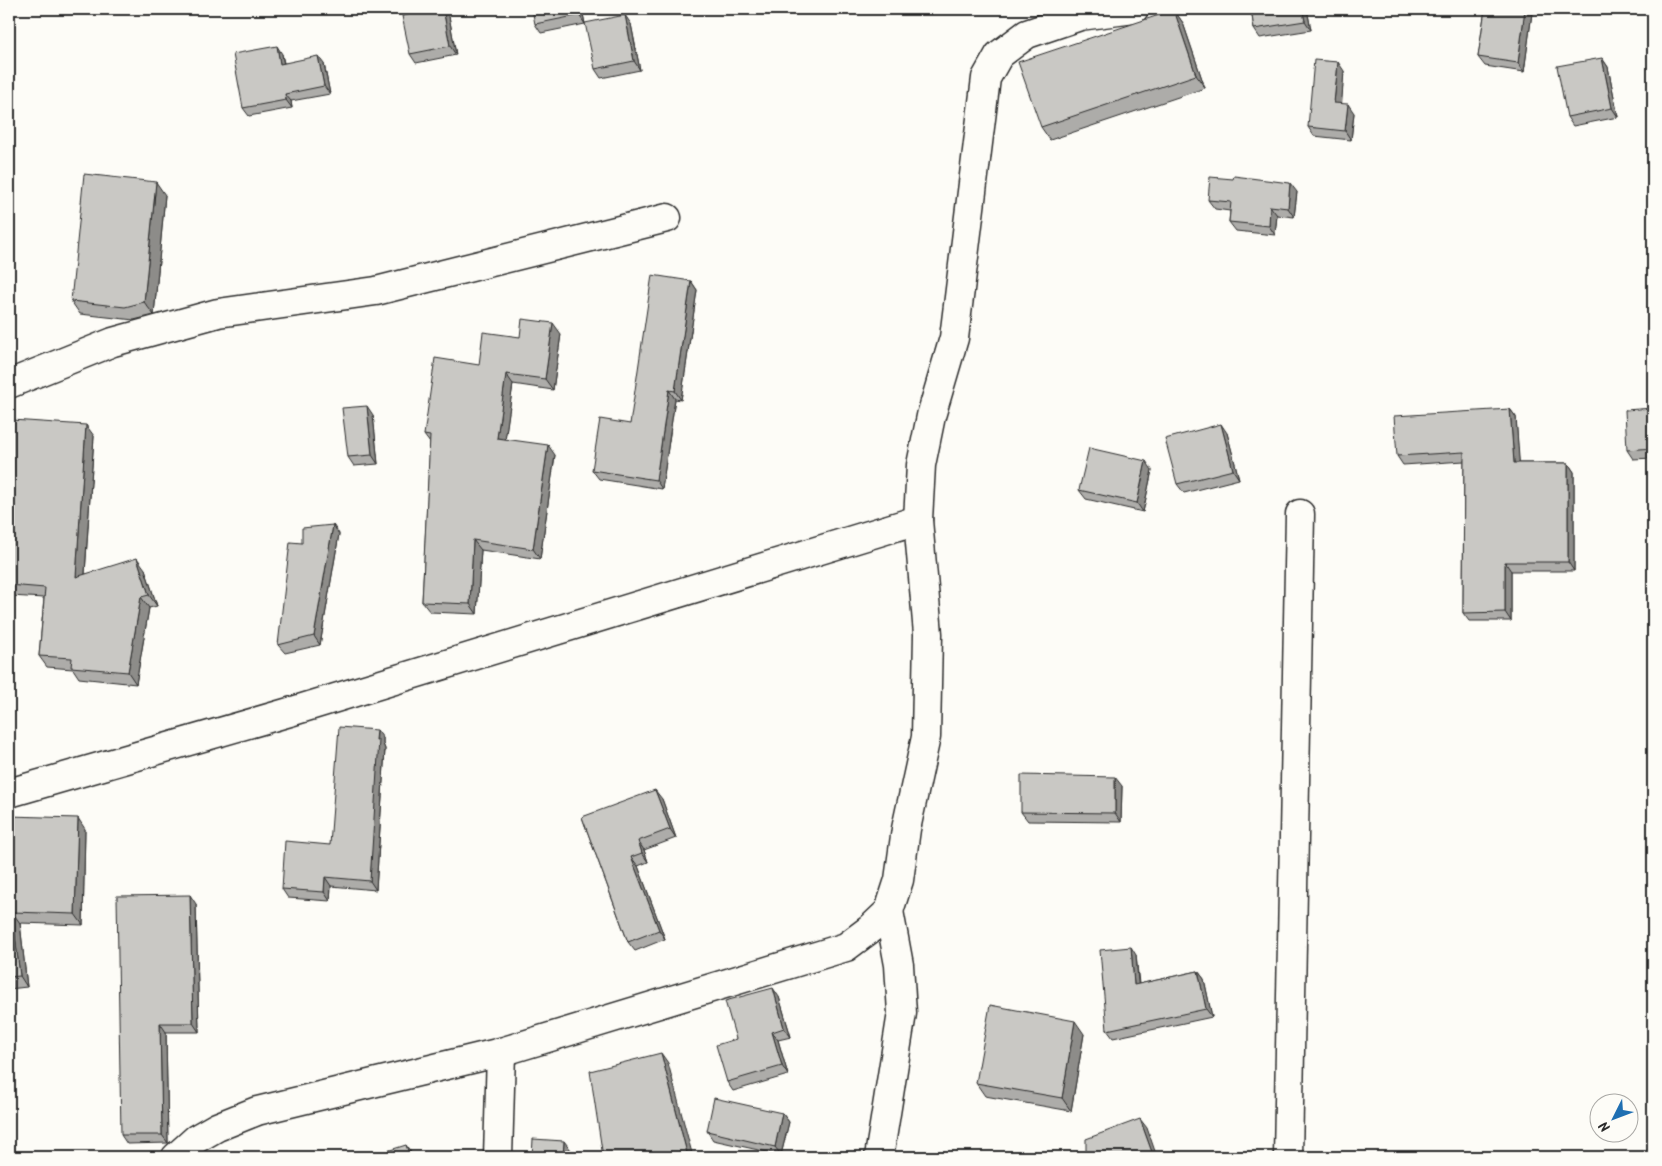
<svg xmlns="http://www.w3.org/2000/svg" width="1662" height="1166" font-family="Kalam,sans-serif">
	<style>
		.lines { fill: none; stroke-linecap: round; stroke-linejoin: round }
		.street-casing { stroke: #2b2b2b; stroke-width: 31 }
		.street { stroke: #fdfcf7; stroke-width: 28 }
		.wall { fill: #adaca9; stroke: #2b2b2b }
		.shaded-wall { fill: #8d8c89; stroke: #2b2b2b }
		.building { fill: #c9c8c4; stroke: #2b2b2b }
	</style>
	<rect width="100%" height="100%" fill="#fdfcf7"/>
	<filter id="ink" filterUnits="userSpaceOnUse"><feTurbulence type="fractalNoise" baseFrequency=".02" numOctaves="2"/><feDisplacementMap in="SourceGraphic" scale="10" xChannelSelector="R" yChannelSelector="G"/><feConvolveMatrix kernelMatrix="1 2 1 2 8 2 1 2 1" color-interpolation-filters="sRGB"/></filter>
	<g filter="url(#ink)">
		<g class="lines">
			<defs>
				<g id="street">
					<polyline points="9,384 113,342 218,313 376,291 667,218"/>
					<polyline points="9,793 293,711 918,520"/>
					<polyline points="176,1157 196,1139 217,1127 257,1111 501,1052 846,947 870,929 889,911 899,880 906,829 926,737 928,634 918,520 921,465 931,416 954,338 986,78 999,55 1027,34 1080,16 1134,9"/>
					<polyline points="498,1157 501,1052"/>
					<polyline points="879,1157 902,1013 899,965 889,911"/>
					<polyline points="1288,1157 1300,514"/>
				</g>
			</defs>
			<!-- street casing -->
			<use href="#street" class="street-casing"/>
			<!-- street -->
			<use href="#street" class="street"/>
		</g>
		<!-- wall -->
		<g class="wall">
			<polygon points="582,9 585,24 541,33 535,24"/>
			<polygon points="1251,9 1307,9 1311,30 1260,38 1254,29"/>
			<polygon points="1485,9 1529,9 1532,13 1524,72 1485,66 1478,57"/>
			<polygon points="1174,10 1183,23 1205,88 1050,140 1041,127"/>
			<polygon points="449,16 456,55 416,63 410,54"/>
			<polygon points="631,24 640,70 601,78 595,69"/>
			<polygon points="282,54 284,63 324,64 330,94 291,101 292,108 249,116 243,108"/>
			<polygon points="1602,58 1608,67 1618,117 1573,126 1567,117"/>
			<polygon points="1344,71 1341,104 1354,113 1351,140 1314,136 1308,127"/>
			<polygon points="1297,192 1294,217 1277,215 1275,235 1236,231 1229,222 1230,211 1215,209 1208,200"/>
			<polygon points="165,195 154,315 134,320 80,314 71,301"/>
			<polygon points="691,281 697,290 681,400 675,399 662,489 599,479 592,470 630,424"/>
			<polygon points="561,334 553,390 513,384 505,439 555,455 540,559 481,550 477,614 430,612 422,602 430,443 424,435 479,365 520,337"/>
			<polygon points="1653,408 1653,458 1633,459 1627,450"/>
			<polygon points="1510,409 1516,417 1519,463 1568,463 1574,472 1574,571 1511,571 1511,621 1469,621 1463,613 1464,461 1403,465 1397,456"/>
			<polygon points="373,415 378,464 354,466 348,457"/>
			<polygon points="1227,433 1239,479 1184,493 1177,484"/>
			<polygon points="94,436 85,574 145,569 157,606 149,608 136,684 79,678 73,669 47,667 39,656 44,598 10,596 9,595 9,468"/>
			<polygon points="1152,470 1143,512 1086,499 1079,490"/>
			<polygon points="333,525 339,534 320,645 285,653 278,645 302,543"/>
			<polygon points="383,738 383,744 385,749 376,890 331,886 330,901 288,898 282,889 330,845"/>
			<polygon points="1122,786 1121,822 1028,821 1021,812"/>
			<polygon points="662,799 676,838 644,850 648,862 638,866 665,939 635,951 628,942 582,817"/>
			<polygon points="9,816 85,829 83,925 20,923 27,987 9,989"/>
			<polygon points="196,904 199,1032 166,1032 168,1143 127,1144 121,1135"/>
			<polygon points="1136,955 1139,984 1198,971 1204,979 1212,1017 1113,1038 1107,1030"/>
			<polygon points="779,997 791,1037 778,1040 788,1075 733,1091 727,1082 736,1039"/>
			<polygon points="1084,1034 1071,1111 985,1096 976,1083"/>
			<polygon points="782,1113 789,1122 781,1155 713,1140 707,1131"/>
		</g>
		<!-- shaded-wall -->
		<g class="shaded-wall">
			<polygon points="443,9 449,16 456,55 450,46"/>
			<polygon points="577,9 582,9 585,24 579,15"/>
			<polygon points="1302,9 1307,9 1311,30 1305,21"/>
			<polygon points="1525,9 1529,9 1532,13 1524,72 1518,63"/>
			<polygon points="1174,10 1183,23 1205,88 1196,75"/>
			<polygon points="625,15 631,24 640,70 634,61"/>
			<polygon points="277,46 282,54 285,72 280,64"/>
			<polygon points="318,56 324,64 330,94 324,86"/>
			<polygon points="1602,58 1608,67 1618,117 1612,108"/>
			<polygon points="1338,62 1344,71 1341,112 1334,103"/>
			<polygon points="285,94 291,101 292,108 286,100"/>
			<polygon points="1348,104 1354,113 1351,140 1345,131"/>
			<polygon points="156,182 165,195 154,315 144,302"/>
			<polygon points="1290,183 1297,192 1294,217 1288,208"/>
			<polygon points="1270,206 1277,215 1275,235 1269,226"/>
			<polygon points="691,281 697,290 681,400 675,391"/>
			<polygon points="553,323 561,334 553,390 545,379"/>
			<polygon points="506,374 513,384 504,448 497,438"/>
			<polygon points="669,390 675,399 662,489 656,480"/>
			<polygon points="367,406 373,415 378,464 372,455"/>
			<polygon points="1510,409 1516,417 1520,471 1514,463"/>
			<polygon points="1221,424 1227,433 1239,479 1233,470"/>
			<polygon points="86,425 94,436 84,588 76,577"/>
			<polygon points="548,445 555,455 540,559 533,549"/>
			<polygon points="1146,461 1152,470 1143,512 1137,503"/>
			<polygon points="1568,463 1574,472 1574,571 1568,562"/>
			<polygon points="333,525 339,534 320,645 314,636"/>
			<polygon points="473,540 481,550 477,614 470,604"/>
			<polygon points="137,558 145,569 157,606 149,595"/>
			<polygon points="1505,562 1511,571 1511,621 1505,612"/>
			<polygon points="141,597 149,608 136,684 128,672"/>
			<polygon points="377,730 383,738 383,744 385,749 376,890 370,881"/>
			<polygon points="1115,777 1122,786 1121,822 1115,813"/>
			<polygon points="655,790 662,799 676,838 670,829"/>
			<polygon points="78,818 85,829 83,925 75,914"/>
			<polygon points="638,841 644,850 648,862 642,853"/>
			<polygon points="631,857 638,866 665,939 659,930"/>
			<polygon points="325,877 331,886 330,901 324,892"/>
			<polygon points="190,895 196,904 199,1032 193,1023"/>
			<polygon points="12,912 20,923 27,987 20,976"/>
			<polygon points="1131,947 1136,955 1139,993 1134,985"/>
			<polygon points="1198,971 1204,979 1212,1017 1206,1009"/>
			<polygon points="773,988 779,997 791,1037 784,1028"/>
			<polygon points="1075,1021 1084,1034 1071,1111 1062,1098"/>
			<polygon points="160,1023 166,1032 168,1143 162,1135"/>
			<polygon points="772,1032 778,1040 788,1075 782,1066"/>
			<polygon points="661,1053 668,1063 693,1157 688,1157"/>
			<polygon points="782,1113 789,1122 781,1155 775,1147"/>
			<polygon points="1140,1119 1147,1128 1157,1157 1155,1157 1153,1155"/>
			<polygon points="564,1141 571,1150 570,1157 563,1157"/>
			<polygon points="406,1145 412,1154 413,1157 410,1157"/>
		</g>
		<!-- building -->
		<g class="building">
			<polygon points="436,9 443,9 450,46 410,54 402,16"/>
			<polygon points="532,9 577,9 579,15 535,24"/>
			<polygon points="1251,9 1302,9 1305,21 1254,29"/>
			<polygon points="1485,9 1525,9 1518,63 1478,57"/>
			<polygon points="1174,10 1196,75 1041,127 1018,62"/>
			<polygon points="625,15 634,61 595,69 585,23"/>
			<polygon points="277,46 280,64 318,56 324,86 285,94 286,100 243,108 233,54"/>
			<polygon points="1602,58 1612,108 1567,117 1557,66"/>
			<polygon points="1314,60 1338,62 1334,103 1348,104 1345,131 1308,127"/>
			<polygon points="84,174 156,182 144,302 125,307 71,301"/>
			<polygon points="1234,176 1290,183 1288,208 1270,206 1269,226 1229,222 1231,202 1208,200 1210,177 1233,179"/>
			<polygon points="652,275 691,281 675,391 669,390 656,480 592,470 600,419 630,424"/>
			<polygon points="522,319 553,323 545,379 506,374 497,438 548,445 533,549 473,540 470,604 422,602 430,436 424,435 435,358 479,365 483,332 520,337"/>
			<polygon points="367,406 372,455 348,457 342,408"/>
			<polygon points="1653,408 1653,448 1627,450 1625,410"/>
			<polygon points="1510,409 1514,463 1568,463 1568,562 1505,562 1505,612 1463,613 1464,452 1397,456 1394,416"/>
			<polygon points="12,420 86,425 76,577 137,558 149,595 141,597 128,672 71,667 72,658 39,656 45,588 9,585 9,468"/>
			<polygon points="1221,424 1233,470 1177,484 1165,439"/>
			<polygon points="1089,448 1146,461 1137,503 1079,490"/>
			<polygon points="333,525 314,636 278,645 290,542 302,543 302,528"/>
			<polygon points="339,727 377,730 376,740 379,740 370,881 325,877 324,892 282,889 285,841 330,845"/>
			<polygon points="1021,775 1115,777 1115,813 1021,812"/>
			<polygon points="655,790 670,829 638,841 642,853 631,857 659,930 628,942 582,817"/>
			<polygon points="9,816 78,818 75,914 12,912 20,976 9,977"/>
			<polygon points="190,895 193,1023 160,1023 162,1135 121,1135 117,896"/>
			<polygon points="1131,947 1134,985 1198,971 1206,1009 1107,1030 1100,950"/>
			<polygon points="773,988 784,1028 772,1032 782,1066 727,1082 716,1045 736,1039 725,1001"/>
			<polygon points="990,1005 1075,1021 1062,1098 976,1083"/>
			<polygon points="661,1053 688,1157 603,1157 590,1071"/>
			<polygon points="714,1098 782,1113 775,1147 707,1131"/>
			<polygon points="1140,1119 1153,1155 1148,1157 1089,1157 1086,1150 1086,1139"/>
			<polygon points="533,1139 564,1141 563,1157 532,1157"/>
			<polygon points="406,1145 410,1157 368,1157"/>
		</g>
	</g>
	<!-- margin -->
	<rect width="1662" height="1166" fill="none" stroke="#fdfcf7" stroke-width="30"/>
	<rect x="15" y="15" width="1632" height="1136" fill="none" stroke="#2b2b2b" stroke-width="2" filter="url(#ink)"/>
	<!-- north arrow -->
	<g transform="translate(1614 1118) rotate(228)"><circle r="24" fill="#fdfcf7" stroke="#a9a8a5"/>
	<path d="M0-4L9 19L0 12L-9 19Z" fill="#1f6fb2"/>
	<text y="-8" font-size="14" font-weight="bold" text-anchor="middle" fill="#2b2b2b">N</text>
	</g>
</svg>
